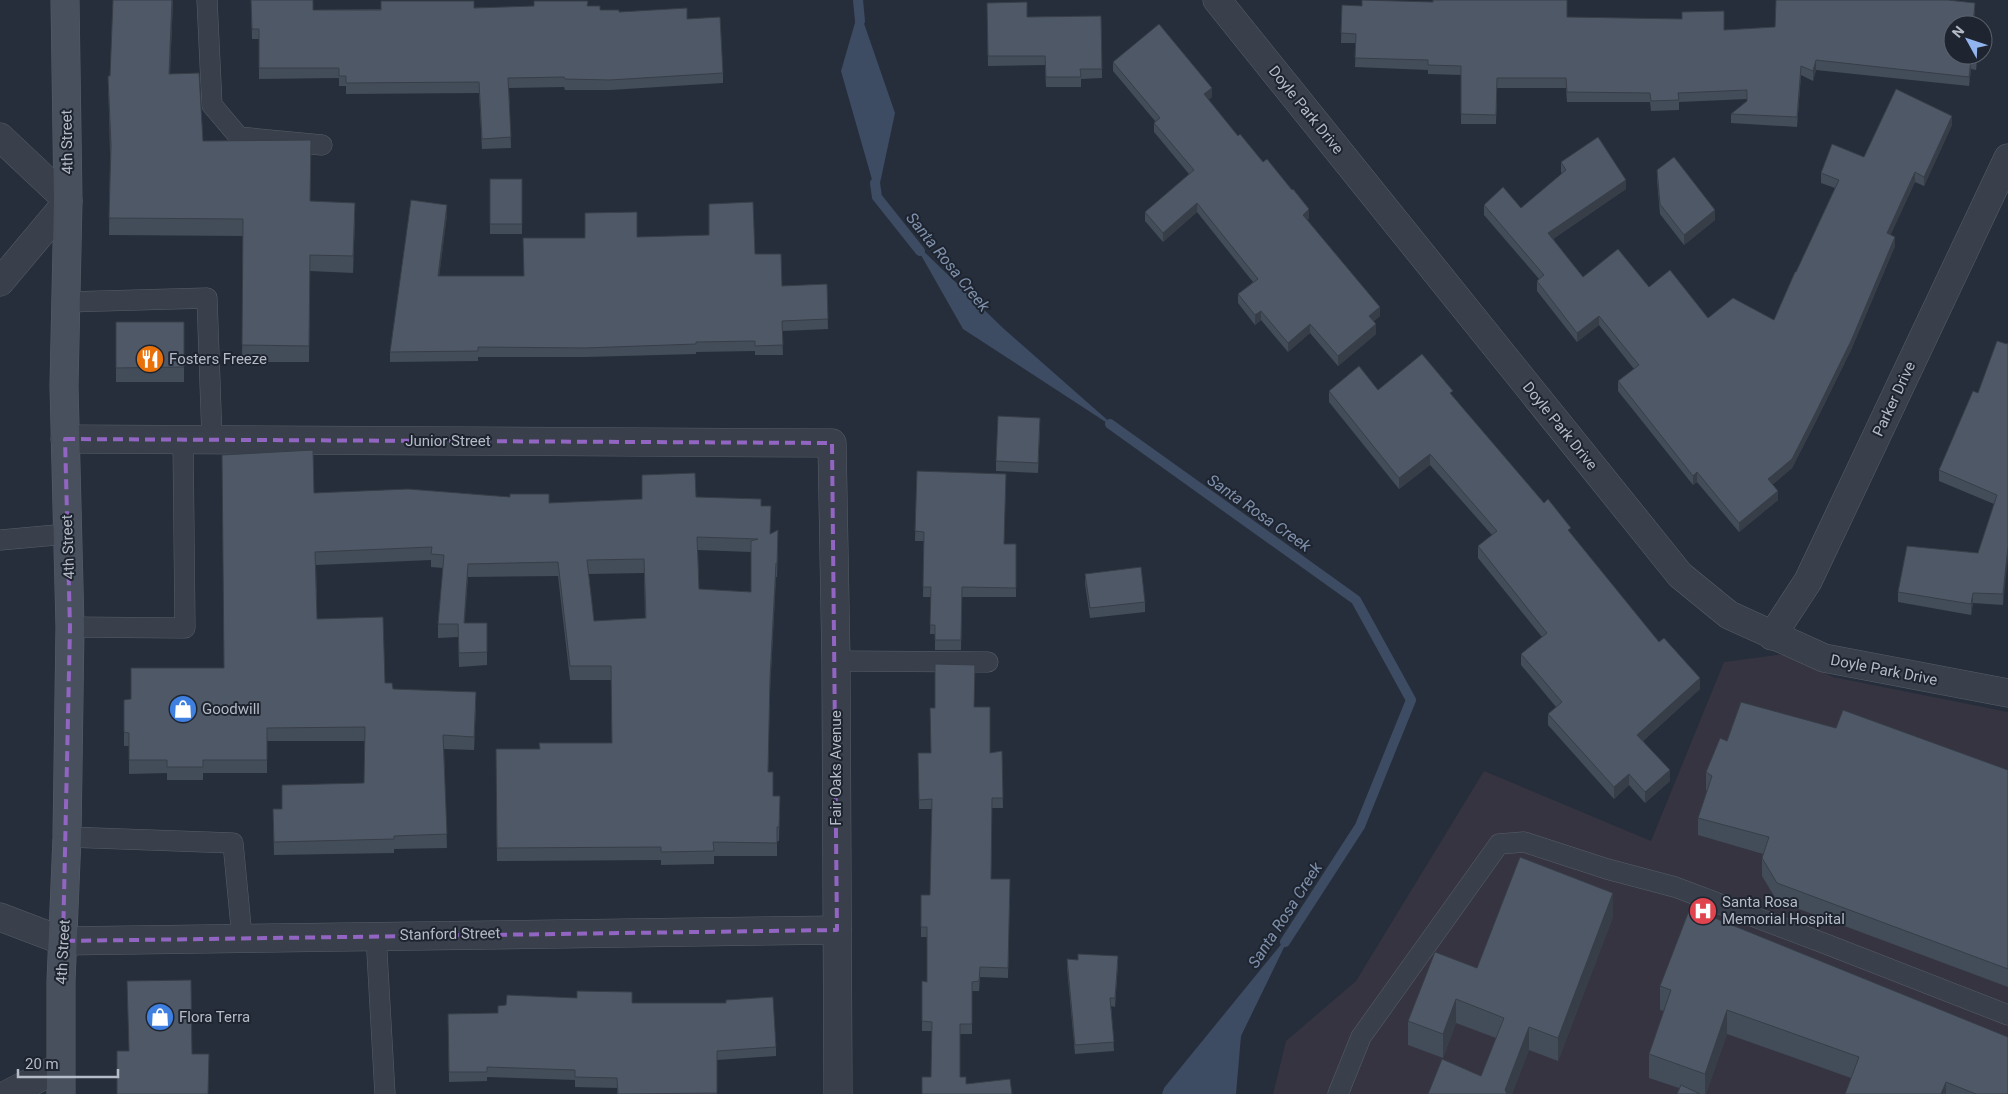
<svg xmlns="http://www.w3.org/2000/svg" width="2008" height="1094" font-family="Roboto,sans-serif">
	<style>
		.medical { fill: #353440 }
		.water { fill: #3d4c63 }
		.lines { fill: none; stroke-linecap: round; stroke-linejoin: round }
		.stream { stroke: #3d4c63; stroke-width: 10 }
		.service-casing { stroke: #575e69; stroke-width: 21 }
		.minor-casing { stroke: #575e69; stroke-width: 29 }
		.secondary-casing { stroke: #575e69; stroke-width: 29 }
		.service { stroke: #39404b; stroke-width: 20 }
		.minor { stroke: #39404b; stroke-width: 28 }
		.secondary { stroke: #48505e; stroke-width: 28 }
		.wall { fill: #434c59; fill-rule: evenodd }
		.shaded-wall { fill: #373e48 }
		.building { fill: #4e5867; stroke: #373e48; fill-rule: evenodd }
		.marked { fill: none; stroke: #9265c2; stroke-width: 4; stroke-dasharray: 10 6; stroke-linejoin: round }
		.labels { text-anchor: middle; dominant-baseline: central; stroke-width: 4; stroke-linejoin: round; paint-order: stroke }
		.street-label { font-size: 15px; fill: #b5bbc7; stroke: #1e2530 }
		.poi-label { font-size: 15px; fill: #b5bbc7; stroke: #1e2530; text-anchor: start }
		.water-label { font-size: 16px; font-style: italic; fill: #7f91ac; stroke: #1e2530 }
	</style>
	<rect width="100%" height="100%" fill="#262e3b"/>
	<!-- medical -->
	<polygon class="medical" points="1784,654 1833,677 2008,712 2008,1094 1273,1094 1286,1041 1356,981 1484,771 1651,841 1724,662"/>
	<!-- water -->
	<g class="water">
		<polygon points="859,9 895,113 877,197 841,71"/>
		<polygon points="913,241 1004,329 1121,432 963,329"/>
		<polygon points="1292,931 1241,1036 1236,1094 1162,1094 1164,1088"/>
	</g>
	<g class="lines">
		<!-- stream -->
		<g class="stream">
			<polyline points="858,0 860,21"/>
			<polyline points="875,183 877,197 920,251"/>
			<polyline points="1110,424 1356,600 1411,700 1360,826 1285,942"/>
		</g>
		<defs>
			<g id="service">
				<polyline points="207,0 212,105 239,137 322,145"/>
				<polyline points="67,302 207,298 212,439"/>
				<polyline points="0,540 67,534"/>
				<polyline points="70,627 185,628 183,439"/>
				<polyline points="836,661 988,662"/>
				<polyline points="67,837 233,843 242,937"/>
				<polyline points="376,935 385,1094"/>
				<polyline points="1338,1094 1361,1037 1499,844 1524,842 1607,869 1675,887 1826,944 2008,1015"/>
			</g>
			<g id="minor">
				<polyline points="1217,0 1680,575 1729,615 1824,658 2008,693"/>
				<polyline points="0,137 68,201 0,282"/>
				<polyline points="65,439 832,443 836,661 838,1094"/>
				<polyline points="1772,636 1808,581 2008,158"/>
				<polyline points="0,917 63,941 837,930"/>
				<polyline points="8,1094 60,1067"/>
			</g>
			<polyline id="secondary" points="61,1094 61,981 67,837 70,627 64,386 68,201 65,0"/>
		</defs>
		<!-- service casing -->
		<use href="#service" class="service-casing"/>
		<!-- minor casing -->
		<use href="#minor" class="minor-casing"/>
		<!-- secondary casing -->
		<use href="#secondary" class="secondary-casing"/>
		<!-- service -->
		<use href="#service" class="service"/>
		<!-- minor -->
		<use href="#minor" class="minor"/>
		<!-- secondary -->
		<use href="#secondary" class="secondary"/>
	</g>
	<!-- wall -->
	<g class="wall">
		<polygon points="173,0 170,74 203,141 311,201 355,219 353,273 310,271 309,362 242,362 243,236 109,235 110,154 108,76 110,76"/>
		<polygon points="251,0 313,10 588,6 600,10 687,19 723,73 723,83 610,90 565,90 564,87 509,88 511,148 482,149 479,93 346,94 346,86 339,86 339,78 259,79 259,39 252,39"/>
		<polygon points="987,3 1027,17 1101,16 1102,78 1081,79 1081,87 1046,87 1045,65 988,66"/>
		<polygon points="1342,5 1567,17 1724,30 1775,27 1975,12 1953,55 1978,55 1976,70 1971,69 1969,86 1816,70 1813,81 1801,75 1797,127 1731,123 1731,114 1747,101 1747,99 1679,102 1679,110 1651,111 1650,102 1567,102 1566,88 1497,88 1496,124 1461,124 1461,75 1428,74 1428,70 1355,67 1356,43 1341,43"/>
		<polygon points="1113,62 1212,97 1208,100 1238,136 1263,162 1309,218 1307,220 1380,316 1374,321 1376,334 1338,366 1310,333 1288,352 1261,320 1255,325 1238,303 1238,294 1253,282 1197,212 1163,242 1145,221 1145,212 1189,174 1154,132 1154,123 1155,121 1113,71"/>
		<polygon points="1952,125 1924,186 1915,182 1890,235 1895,246 1851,350 1816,421 1792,468 1772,485 1778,500 1739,532 1697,482 1693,485 1618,391 1618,381 1634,369 1599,325 1577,342 1537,291 1537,281 1539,279 1484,215 1484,205 1521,208 1562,174 1561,172 1561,162 1626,189 1553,239 1583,277 1649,287 1708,318 1774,320 1835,188 1821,183 1821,173 1864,157"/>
		<polygon points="1657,170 1715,220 1684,245 1660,214 1657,180"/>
		<rect x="490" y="179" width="32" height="55"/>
		<polygon points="447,214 439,276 523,276 585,238 637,237 755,254 782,286 827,284 828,329 782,331 783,355 755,355 755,351 696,352 696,354 585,357 478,357 478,361 390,362 390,352"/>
		<rect x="116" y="322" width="68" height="60"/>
		<polygon points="2007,344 2003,605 1973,603 1971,615 1898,602 1898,592 1978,553 1994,504 1939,481 1939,470 1978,393"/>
		<polygon points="1378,390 1453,397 1544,503 1571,534 1659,642 1700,689 1643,741 1670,781 1645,803 1629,785 1614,799 1548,725 1548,714 1556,707 1521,665 1521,654 1542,637 1478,558 1478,546 1492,535 1430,465 1399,489 1329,402 1329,391"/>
		<polygon points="1040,428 1038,473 996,471 996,461"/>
		<polygon points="917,471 1004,544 1016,544 1016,597 962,597 961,650 935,650 935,634 930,634 931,597 923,597 924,541 915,541"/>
		<path d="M642,475l54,22 65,9 9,27 8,11 -1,33h-1l-6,114 -2,81 5,24h7l-1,45h-2v15h-63v8l-53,1v-5l-164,1 -1,-112h43l73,-6 -1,-63h-41l-12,-104 -90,1 -4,46h23v42l-28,2 -1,-30 -20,1v-14l5,-56 -12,-1v-7l-115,5 1,54 68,64 8,6 83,16 -2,45 -30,-1 3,99 -53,1v4l-120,2 -1,-46h9l82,-26 1,-42h-98v32h-64v7h-36v-7l-38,1v-28h-5v-46l7,-1 93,-31 90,-175 235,10 93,-4zM698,550l53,2v40l-52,-3zM644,573l1,45 -51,3 -6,-47z"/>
		<polygon points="1085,574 1145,602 1145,612 1090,618 1085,584"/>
		<polygon points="974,707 990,753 1002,751 1003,808 992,808 991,879 1010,879 1008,978 980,977 979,991 972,991 972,1034 960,1034 960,1077 966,1084 1012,1094 931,1077 932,1031 922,1031 922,981 927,982 927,937 921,937 921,927 930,895 932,809 919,809 918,753 931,753 935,708"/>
		<polygon points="1836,728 2008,770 2008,987 1777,901 1762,876 1762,858 1763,854 1698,835 1698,818 1707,791 1706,790 1706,772 1727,741"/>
		<polygon points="1613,917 1558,1061 1529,1050 1512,1094 1428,1094 1481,1076 1496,1038 1456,1023 1443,1058 1408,1045 1408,1021 1477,968"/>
		<polygon points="1067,959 1078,960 1118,964 1115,1007 1111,1006 1114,1051 1075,1054 1067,968"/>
		<polygon points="1660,986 2008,1094 1845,1094 1851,1078 1727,1034 1706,1094 1677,1094 1679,1088 1649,1078 1649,1054 1664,1011 1660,1010"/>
		<polygon points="632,1003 776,1047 776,1056 717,1060 717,1094 617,1094 617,1088 575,1087 575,1080 487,1077 487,1081 449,1082 448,1014 498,1013"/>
	</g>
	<!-- shaded-wall -->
	<g class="shaded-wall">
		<polygon points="172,0 173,0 169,90 169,74"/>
		<polygon points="1975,3 1975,12 1974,25 1973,25"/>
		<polygon points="1977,55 1978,55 1976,70 1976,60"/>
		<polygon points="1816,60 1816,70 1813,81 1813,71"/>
		<polygon points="1971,60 1971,69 1969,86 1969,77"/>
		<polygon points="1801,66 1801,75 1797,127 1797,117"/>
		<polygon points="1212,88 1212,97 1204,104 1204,94"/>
		<polygon points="1952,116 1952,125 1924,186 1924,177"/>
		<polygon points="1915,172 1915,182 1887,243 1887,233"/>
		<polygon points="1626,180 1626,189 1548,242 1548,233"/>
		<polygon points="355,203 355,219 353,273 353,256"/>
		<polygon points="1197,203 1197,212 1163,242 1163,233"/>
		<polygon points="447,205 447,214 438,286 438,276"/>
		<polygon points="1309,209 1309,218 1303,224 1303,215"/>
		<polygon points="1715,210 1715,220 1684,245 1684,235"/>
		<polygon points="1895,237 1895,246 1851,350 1816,421 1792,468 1768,488 1768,479"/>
		<polygon points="1380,307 1380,316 1369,325 1369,316"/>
		<polygon points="1261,311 1261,320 1255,325 1255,315"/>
		<polygon points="1599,316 1599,325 1577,342 1577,333"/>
		<polygon points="1310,324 1310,333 1288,352 1288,343"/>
		<polygon points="1376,324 1376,334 1338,366 1338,356"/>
		<polygon points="1430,454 1430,465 1399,489 1399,478"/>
		<polygon points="1697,472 1697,482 1693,485 1693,476"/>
		<polygon points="1778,491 1778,500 1739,532 1739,523"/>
		<polygon points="2008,547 2008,558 2003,605 2003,594"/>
		<polygon points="776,563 776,577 770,691 770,678"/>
		<polygon points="468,564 468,577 464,636 464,623"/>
		<polygon points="1973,593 1973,603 1971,615 1971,604"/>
		<polygon points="1700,678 1700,689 1637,746 1637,735"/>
		<polygon points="476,692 476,705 474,750 474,737"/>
		<polygon points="1670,770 1670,781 1645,803 1645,792"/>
		<polygon points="1629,774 1629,785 1614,799 1614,787"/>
		<polygon points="1613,893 1613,917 1558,1061 1558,1038"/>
		<polygon points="1456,999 1456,1023 1443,1058 1443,1034"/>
		<polygon points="1727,1010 1727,1034 1706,1094 1705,1094 1705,1074"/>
		<polygon points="1529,1027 1529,1050 1512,1094 1505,1094 1505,1090"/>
		<polygon points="1946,1082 1946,1094 1941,1094"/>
	</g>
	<!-- building -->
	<g class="building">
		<polygon points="113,0 172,0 169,74 199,73 203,141 311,140 310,201 355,203 353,256 310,255 309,346 242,345 243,219 109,218 111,145 108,76 110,76"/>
		<polygon points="251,0 313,0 313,10 381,10 381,1 474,1 474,8 534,6 534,1 588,1 587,6 600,6 600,10 619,10 619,12 687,8 687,19 720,17 723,73 610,80 565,79 564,77 508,78 511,137 482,139 479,82 346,83 346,76 339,76 339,68 259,68 259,29 252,29"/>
		<polygon points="1362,0 1433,2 1433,0 1567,0 1567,17 1682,19 1682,12 1724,11 1724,30 1775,27 1776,0 1948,0 1975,3 1973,25 1953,25 1953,55 1977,55 1976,60 1971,60 1969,77 1816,60 1813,71 1801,66 1797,117 1731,114 1747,101 1747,90 1678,93 1679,100 1651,101 1650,93 1567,92 1566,78 1497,78 1496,115 1461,114 1461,66 1428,65 1428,60 1355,58 1356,34 1341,33 1342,5 1362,6"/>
		<polygon points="1027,2 1027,17 1101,16 1102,69 1080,69 1081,77 1046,77 1045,56 988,56 987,3"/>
		<polygon points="1159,24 1212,88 1204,94 1238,136 1240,134 1263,162 1267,159 1292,190 1293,189 1309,209 1303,215 1380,307 1369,316 1376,324 1338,356 1310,324 1288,343 1261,311 1255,315 1238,294 1258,279 1197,203 1163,233 1145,212 1194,170 1154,123 1160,118 1113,62"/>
		<polygon points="1896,89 1952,116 1924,177 1915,172 1887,233 1895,237 1851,341 1816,412 1792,459 1768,479 1778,491 1739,523 1697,472 1693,476 1618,381 1639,365 1599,316 1577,333 1537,281 1544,275 1484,205 1503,187 1521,208 1566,170 1561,162 1598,137 1626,180 1548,233 1583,277 1618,249 1649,287 1670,270 1708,318 1733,298 1774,320 1795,272 1796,272 1839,180 1821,173 1832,144 1864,157"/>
		<polygon points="1674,157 1715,210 1684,235 1660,204 1657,170"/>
		<rect x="490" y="179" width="32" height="45"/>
		<polygon points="411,200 447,205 438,276 524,276 523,238 585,238 585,213 637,212 637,237 709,235 709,204 753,202 755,254 781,254 782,286 827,284 828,319 782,321 783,345 755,346 755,341 696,342 696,344 585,348 478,347 478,351 390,352"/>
		<polygon points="116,322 184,322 184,367 116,368"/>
		<polygon points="1997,341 2007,344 2008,343 2008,547 2003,594 1973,593 1971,604 1898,592 1907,546 1978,553 1997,495 1939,470 1973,391 1978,393"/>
		<polygon points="1422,354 1453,391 1450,393 1544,503 1548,499 1571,528 1568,530 1659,642 1664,638 1700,678 1637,735 1670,770 1645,792 1629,774 1614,787 1548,714 1562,702 1521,654 1547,633 1478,546 1497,531 1430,454 1399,478 1329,391 1359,366 1378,390"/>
		<polygon points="998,416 1040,418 1038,463 996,461"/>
		<path d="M313,450l1,43 94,-4 102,8v-3h39v9l93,-4v-24l53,-2 1,24 65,2v7h10l-1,28 8,-4 -1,34 -1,-1 -6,115 -2,94h5v24h7l-1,31h-2v16l-64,-1 1,9 -53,1v-5l-164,1 -1,-99h44l-1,-6h73l-1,-77h-41l-12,-104 -90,2 -4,59h23v29l-28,1 -1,-29h-20l6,-69 -13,-1 1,-7 -117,5 2,67 66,-2 2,66h7l1,6 83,3 -2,45 -31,-2 4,99 -53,2v3l-120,3 -1,-33h9v-24l82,-2 1,-56 -98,1v32h-64v7h-36v-7h-38v-27l-5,-1v-32l7,-1v-31h93l-2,-213zM697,537l61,2 -7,2v51l-52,-3zM644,559l2,59 -52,3 -7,-61z"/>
		<polygon points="917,471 1006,474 1004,544 1016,544 1016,588 962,587 961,640 935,640 935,625 930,625 931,587 923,587 924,532 915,531"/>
		<polygon points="1141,567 1145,602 1090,608 1085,574"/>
		<polygon points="935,664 975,665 974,707 990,707 990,753 1002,751 1003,798 992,798 991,879 1010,879 1008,968 980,967 979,981 972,982 972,1024 960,1024 960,1077 966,1077 966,1084 1010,1079 1012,1094 922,1094 922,1077 931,1077 932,1022 922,1021 922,981 927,982 927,927 921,927 921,895 930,895 932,799 919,800 918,753 931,753 930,708 935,708"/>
		<polygon points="1741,702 1836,728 1843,710 2008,770 2008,969 1777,883 1762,858 1769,837 1698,818 1712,776 1706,772 1720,738 1727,741"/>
		<polygon points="1520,857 1613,893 1558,1038 1529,1027 1505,1090 1507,1094 1428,1094 1442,1059 1481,1076 1504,1018 1456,999 1443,1034 1408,1021 1435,952 1477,968"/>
		<polygon points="1690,908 2008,1037 2008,1094 1976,1094 1946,1082 1941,1094 1845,1094 1859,1057 1727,1010 1705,1074 1649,1054 1671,990 1660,986"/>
		<polygon points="1078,954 1118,956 1115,998 1110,998 1114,1042 1075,1045 1067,959 1078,960"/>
		<polygon points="191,980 192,1054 209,1054 208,1094 117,1094 117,1051 129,1051 127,981"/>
		<polygon points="577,991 632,992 632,1003 726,1003 726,1000 773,997 776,1047 717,1051 717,1093 618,1094 617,1078 575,1077 575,1070 487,1067 487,1072 449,1072 448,1014 498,1013 498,1006 506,1005 507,995 577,998"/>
		<polygon points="1681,1085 1700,1094 1677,1094"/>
	</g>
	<!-- marked area -->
	<path class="marked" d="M65,439l767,4 5,487 -774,11 7,-314z"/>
	<!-- icons -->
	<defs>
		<symbol id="restaurant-disc" viewBox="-11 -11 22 22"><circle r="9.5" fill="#e8710a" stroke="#1e2530"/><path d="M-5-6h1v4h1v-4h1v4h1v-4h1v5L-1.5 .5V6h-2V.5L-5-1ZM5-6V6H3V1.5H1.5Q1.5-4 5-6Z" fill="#fff"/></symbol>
		<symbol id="shop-disc" viewBox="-11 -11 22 22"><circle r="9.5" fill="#3f7fe0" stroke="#1e2530"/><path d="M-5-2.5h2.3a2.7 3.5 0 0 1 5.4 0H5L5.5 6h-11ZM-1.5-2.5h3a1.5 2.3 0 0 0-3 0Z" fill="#fff"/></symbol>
		<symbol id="hospital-disc" viewBox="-11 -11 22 22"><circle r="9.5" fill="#e0444e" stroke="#1e2530"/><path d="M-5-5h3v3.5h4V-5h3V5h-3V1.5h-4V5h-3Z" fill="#fff"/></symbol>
	</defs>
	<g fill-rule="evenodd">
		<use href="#restaurant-disc" x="134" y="343" width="32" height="32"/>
		<use href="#shop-disc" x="167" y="693" width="32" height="32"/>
		<use href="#hospital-disc" x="1687" y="895" width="32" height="32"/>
		<use href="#shop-disc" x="144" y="1001" width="32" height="32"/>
	</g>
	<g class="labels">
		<!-- street labels -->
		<g class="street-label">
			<text transform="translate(1306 110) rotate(51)">Doyle Park Drive</text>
			<text transform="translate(67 142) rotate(-91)">4th Street</text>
			<text transform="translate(1894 399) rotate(-65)">Parker Drive</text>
			<text transform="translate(1560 426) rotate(51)">Doyle Park Drive</text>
			<text x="448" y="441">Junior Street</text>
			<text transform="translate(68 547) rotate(-92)">4th Street</text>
			<text transform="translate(1884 670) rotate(11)">Doyle Park Drive</text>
			<text transform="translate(836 768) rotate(-90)">Fair Oaks Avenue</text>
			<text transform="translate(450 934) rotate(-1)">Stanford Street</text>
			<text transform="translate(63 952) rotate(-87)">4th Street</text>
		</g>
		<!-- poi labels -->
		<g class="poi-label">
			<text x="169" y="359">Fosters Freeze</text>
			<text x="202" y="709">Goodwill</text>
			<text x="1722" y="902">Santa Rosa<tspan x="1722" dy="17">Memorial Hospital</tspan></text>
			<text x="179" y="1017">Flora Terra</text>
		</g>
		<!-- water labels -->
		<g class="water-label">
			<text transform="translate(948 262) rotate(51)">Santa Rosa Creek</text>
			<text transform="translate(1259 513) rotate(35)">Santa Rosa Creek</text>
			<text transform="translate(1285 915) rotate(-57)">Santa Rosa Creek</text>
		</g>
	</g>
	<!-- north arrow -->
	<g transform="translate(1968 40) rotate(310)"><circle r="24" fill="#1e2530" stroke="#5a616c"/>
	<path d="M0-4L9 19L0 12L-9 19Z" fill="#92b4ef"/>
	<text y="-8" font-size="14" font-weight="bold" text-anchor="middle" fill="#b5bbc7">N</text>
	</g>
	<!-- scale -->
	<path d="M18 1069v8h100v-8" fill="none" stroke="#b5bbc7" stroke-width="2.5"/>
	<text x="25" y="1069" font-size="15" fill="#b5bbc7" stroke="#1e2530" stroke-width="4" paint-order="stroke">20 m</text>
</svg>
